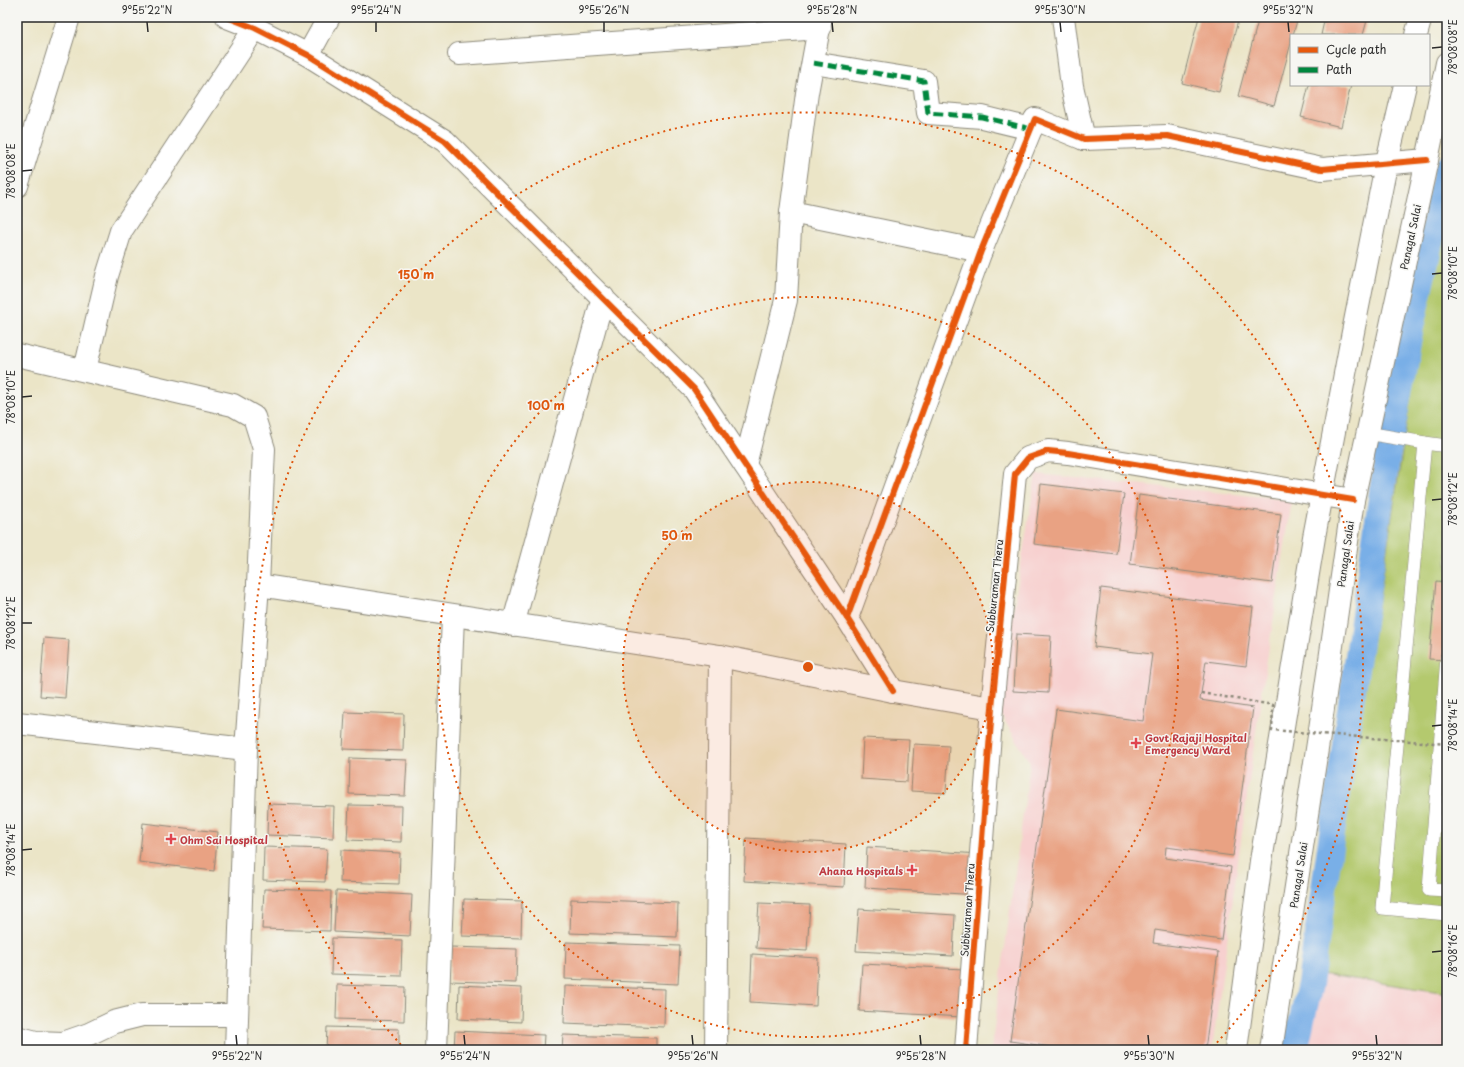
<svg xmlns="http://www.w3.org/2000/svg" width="1464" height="1067" font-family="'Playpen Sans',sans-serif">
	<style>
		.built { fill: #f7d0cf }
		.green { fill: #b4c96e; stroke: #707a4c }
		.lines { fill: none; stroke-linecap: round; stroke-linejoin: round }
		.canal { stroke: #79afe7; stroke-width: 26 }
		.building { fill: #e9a283 }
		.service-casing { stroke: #8b8879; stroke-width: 14 }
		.minor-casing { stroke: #8b8879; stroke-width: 24 }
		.tertiary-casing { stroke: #8b8879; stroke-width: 24 }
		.primary-casing { stroke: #8b8879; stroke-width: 24 }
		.service { stroke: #fff; stroke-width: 13 }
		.minor { stroke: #fff; stroke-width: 22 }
		.tertiary { stroke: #fff; stroke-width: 22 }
		.primary { stroke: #fff; stroke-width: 22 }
		.path-bridge { stroke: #8b8879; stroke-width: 2.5; stroke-dasharray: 3 3; stroke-linecap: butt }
		.quiet { stroke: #00873e; stroke-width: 5; stroke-dasharray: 10 5; stroke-linecap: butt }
		.cycleway-casing { stroke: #f6f6f2; stroke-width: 8 }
		.cycleway { stroke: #e8590c; stroke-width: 6 }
		.ticks { fill: none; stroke: #2b2b2b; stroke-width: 1.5 }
		.ring { fill: none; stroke: #df570e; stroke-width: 2; stroke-dasharray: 2 4 }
		.health-dot { fill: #e0444e; stroke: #f6f6f2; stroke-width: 1.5 }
		.labels { text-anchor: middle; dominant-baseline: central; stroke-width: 3; stroke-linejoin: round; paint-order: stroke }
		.street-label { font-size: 10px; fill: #2b2b2b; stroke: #f6f6f2 }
		.health-label { font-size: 10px; font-weight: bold; fill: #be3a42; stroke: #f6f6f2; text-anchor: start }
		.centre { fill: #df570e; stroke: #f6f6f2; stroke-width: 2 }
		.ring-label { font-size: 12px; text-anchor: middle; font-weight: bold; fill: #df570e; stroke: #f6f6f2; stroke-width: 3; stroke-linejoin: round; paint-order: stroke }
		.neatline { fill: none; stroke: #2b2b2b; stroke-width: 1.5 }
		.ticks-label { font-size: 10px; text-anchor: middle; fill: #2b2b2b }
	</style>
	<rect width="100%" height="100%" fill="#f6f6f2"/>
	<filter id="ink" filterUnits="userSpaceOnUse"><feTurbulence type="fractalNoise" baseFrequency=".025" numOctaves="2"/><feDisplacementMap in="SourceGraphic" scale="8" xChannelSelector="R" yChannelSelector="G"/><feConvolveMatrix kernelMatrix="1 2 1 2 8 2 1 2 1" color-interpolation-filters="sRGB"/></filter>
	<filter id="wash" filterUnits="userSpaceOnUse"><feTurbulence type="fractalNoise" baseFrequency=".012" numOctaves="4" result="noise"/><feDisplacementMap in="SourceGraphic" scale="16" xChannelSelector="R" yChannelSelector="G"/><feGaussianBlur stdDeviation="0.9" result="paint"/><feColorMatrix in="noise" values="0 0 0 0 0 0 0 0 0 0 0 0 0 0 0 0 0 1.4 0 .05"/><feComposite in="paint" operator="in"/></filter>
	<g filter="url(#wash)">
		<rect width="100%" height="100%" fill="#ebe5c7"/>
		<!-- built -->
		<g class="built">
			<polygon points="1036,474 1292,500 1257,724 1212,1050 991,1050 1030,763 997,708"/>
			<polygon points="1321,974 1447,993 1447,1050 1303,1050"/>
		</g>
		<!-- green -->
		<polygon class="green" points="1447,212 1447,993 1321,974 1418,349"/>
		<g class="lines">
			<!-- canal -->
			<polyline class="canal" points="1295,1050 1310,984 1387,458 1411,327 1447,168"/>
		</g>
		<g id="blocks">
			<!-- building -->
			<g class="building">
				<polygon points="1199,17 1239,17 1219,92 1182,83"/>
				<polygon points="1259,17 1298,17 1293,35 1291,35 1291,43 1274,106 1238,96"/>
				<polygon points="1325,17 1368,17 1363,35 1321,35"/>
				<polygon points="1309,85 1351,85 1341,127 1301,117"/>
				<polygon points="1041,484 1124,494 1116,554 1034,544"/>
				<polygon points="1139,495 1281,514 1272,583 1130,564"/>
				<polygon points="1436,581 1447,582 1447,660 1429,659"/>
				<polygon points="1101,588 1253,607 1246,666 1206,661 1200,700 1253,708 1233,856 1166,847 1165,858 1231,867 1221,940 1155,930 1153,943 1218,952 1205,1050 1073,1050 1010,1041 1056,709 1143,721 1152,654 1094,647"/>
				<polygon points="1016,634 1051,636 1048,693 1013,691"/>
				<polygon points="44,638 69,640 65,698 40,696"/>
				<polygon points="345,712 404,714 403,751 343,749"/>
				<polygon points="863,738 909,740 907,782 861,779"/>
				<polygon points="914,744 949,746 946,793 911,791"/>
				<polygon points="350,758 407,760 405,796 349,794"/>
				<polygon points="268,804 334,806 333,838 267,835"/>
				<polygon points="349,805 402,806 401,842 347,840"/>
				<polygon points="143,823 218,832 214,871 139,862"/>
				<polygon points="746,838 846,844 844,887 744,881"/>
				<polygon points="264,847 327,849 325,882 263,880"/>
				<polygon points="867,847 980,854 978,895 865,888"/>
				<polygon points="341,850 400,853 399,884 340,882"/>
				<polygon points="264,889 331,891 330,931 262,929"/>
				<polygon points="336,891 412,895 410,936 334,932"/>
				<polygon points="464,899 522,901 521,938 462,936"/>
				<polygon points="571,899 678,903 677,937 570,933"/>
				<polygon points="759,903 810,905 807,951 756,948"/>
				<polygon points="859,909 955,915 953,956 856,951"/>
				<polygon points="332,938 402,940 401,976 331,974"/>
				<polygon points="566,942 680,946 678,984 565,979"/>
				<polygon points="451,947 517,949 516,983 449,981"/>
				<polygon points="752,954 818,958 816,1006 750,1002"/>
				<polygon points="862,964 964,969 962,1017 859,1011"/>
				<polygon points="337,985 405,987 404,1021 336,1019"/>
				<polygon points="459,985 522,988 521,1022 458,1019"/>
				<polygon points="565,986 665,989 664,1027 564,1023"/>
				<polygon points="327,1027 399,1029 399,1050 326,1050"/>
				<polygon points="455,1031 544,1035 543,1050 454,1050"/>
				<polygon points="563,1035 656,1038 656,1050 562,1050"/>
			</g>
		</g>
	</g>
	<g filter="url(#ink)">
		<use href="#blocks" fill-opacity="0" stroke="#8b8879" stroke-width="1"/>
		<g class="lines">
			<defs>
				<g id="service">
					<polyline points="1367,433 1425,443 1447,446"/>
					<polyline points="1425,443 1382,908 1447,914"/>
					<polyline points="1447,657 1429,890 1447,891"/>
				</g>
				<g id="minor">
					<polyline points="227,17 255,28 308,55 445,141 694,389 847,618 893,691"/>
					<polyline points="1063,17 1072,86 1084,139"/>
					<polyline points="459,54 820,28"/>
					<polyline points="308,55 329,17"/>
					<polyline points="813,63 924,81 928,113 982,117 1031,129"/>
					<polyline points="17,186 69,17"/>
					<polyline points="791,212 981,251"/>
					<polyline points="17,355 233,405 254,417 264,449 258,585 246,749 236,1050"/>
					<polyline points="85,370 107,276 121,231 255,28"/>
					<polyline points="745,465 786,300 791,212 807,93 821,17"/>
					<polyline points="258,585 720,656 893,691 992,708"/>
					<polyline points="847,618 981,251 1035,119 1084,139 1167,136 1322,169 1427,160"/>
					<polyline points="513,625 603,297"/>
					<polyline points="17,723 246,749"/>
					<polyline points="17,1037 36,1042 63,1043 89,1034 114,1022 142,1015 237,1015"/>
					<polyline points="436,1050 453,616"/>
					<polyline points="716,1050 720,656"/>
				</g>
				<polyline id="tertiary" points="966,1050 992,708 1015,474 1028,458 1048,451 1068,453 1353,500"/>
				<g id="primary">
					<polyline points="1416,35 1421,17"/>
					<polyline points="1236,1050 1261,861 1314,537 1352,337 1385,170 1405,85"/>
					<polyline points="1271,1050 1319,736 1353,500 1427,160 1447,63"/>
				</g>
			</defs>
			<!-- service casing -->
			<use href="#service" class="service-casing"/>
			<!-- minor casing -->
			<use href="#minor" class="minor-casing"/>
			<!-- tertiary casing -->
			<use href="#tertiary" class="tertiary-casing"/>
			<!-- primary casing -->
			<use href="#primary" class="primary-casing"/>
			<!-- service -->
			<use href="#service" class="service"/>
			<!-- minor -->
			<use href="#minor" class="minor"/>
			<!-- tertiary -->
			<use href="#tertiary" class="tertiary"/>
			<!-- primary -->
			<use href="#primary" class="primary"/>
			<!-- path-bridge -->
			<polyline class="path-bridge" points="1201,693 1273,705 1272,730 1447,744"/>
			<!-- quiet -->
			<polyline class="quiet" points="813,63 924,81 928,113 982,117 1031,129"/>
			<defs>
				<g id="cycleway">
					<polyline points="227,17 255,28 308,55 445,141 694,389 847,618 893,691"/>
					<polyline points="847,618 981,251 1035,119 1084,139 1167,136 1322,169 1427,160"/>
					<polyline points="966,1050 992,708 1015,474 1028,458 1048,451 1068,453 1353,500"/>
				</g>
			</defs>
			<!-- cycleway casing -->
			<use href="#cycleway" class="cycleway-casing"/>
			<!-- cycleway -->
			<use href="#cycleway" class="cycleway"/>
		</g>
	</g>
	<!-- ticks -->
	<path class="ticks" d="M147,22l1,10M376,22v10M604,22v10M832,22l1,10M1060,22l1,10M1288,22l1,10M1432,48l10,-1M22,171l10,-1M1432,274l10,-1M22,397l10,-1M1432,500l10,-1M22,623h10M1432,726l10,-1M22,850l10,-1M1432,952l10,-1M236,1035l1,10M464,1035l1,10M692,1035l1,10M920,1035l1,10M1148,1035l1,10M1376,1035l1,10"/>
	<!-- distance rings -->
	<circle cx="808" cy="667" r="185" fill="#df570e" fill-opacity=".12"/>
	<g class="ring">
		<circle cx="808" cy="667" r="185"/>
		<circle cx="808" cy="667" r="370"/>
		<path d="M405 1049A555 555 0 1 1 1211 1049"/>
	</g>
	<!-- markers -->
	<g class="health-dot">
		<path d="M1134 737h4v4h4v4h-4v4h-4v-4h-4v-4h4z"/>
		<path d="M169 833h4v4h4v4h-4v4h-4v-4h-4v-4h4z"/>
		<path d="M910 864h4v4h4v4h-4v4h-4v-4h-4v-4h4z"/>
	</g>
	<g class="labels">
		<!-- street labels -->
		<g class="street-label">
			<text transform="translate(1410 237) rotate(-78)">Panagal Salai</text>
			<text transform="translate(1345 554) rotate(-82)">Panagal Salai</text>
			<text transform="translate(994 586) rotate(-84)">Subburaman Theru</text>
			<text transform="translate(1298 875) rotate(-81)">Panagal Salai</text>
			<text transform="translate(967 910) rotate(-86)">Subburaman Theru</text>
		</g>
		<!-- health labels -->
		<g class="health-label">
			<text x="1145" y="737">Govt Rajaji Hospital<tspan x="1145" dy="12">Emergency Ward</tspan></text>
			<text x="180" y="839">Ohm Sai Hospital</text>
			<text x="903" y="870" text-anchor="end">Ahana Hospitals</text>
		</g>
	</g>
	<circle cx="808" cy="667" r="6" class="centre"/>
	<g class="ring-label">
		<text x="416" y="279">150 m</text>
		<text x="546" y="410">100 m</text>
		<text x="677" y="540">50 m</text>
	</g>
	<!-- margin -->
	<rect width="1464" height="1067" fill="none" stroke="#f6f6f2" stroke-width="44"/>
	<!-- legend -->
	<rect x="1290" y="34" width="140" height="52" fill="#f6f6f2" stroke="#a5a5a2"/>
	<rect x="1298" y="47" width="20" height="6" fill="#e8590c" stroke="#a5a5a2"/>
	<text x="1326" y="54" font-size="12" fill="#2b2b2b">Cycle path</text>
	<rect x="1298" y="67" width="20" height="6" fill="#00873e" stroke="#a5a5a2"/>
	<text x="1326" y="74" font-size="12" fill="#2b2b2b">Path</text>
	<rect x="22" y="22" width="1420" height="1023" class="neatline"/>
	<g class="ticks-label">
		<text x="147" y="14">9°55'22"N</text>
		<text x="376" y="14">9°55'24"N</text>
		<text x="604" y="14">9°55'26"N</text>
		<text x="832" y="14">9°55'28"N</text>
		<text x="1060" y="14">9°55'30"N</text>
		<text x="1288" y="14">9°55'32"N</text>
		<text transform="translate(1453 47) rotate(-90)" y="4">78°08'08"E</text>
		<text transform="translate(11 171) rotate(-90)" y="4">78°08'08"E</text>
		<text transform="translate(1453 273) rotate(-90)" y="4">78°08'10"E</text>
		<text transform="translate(11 397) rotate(-90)" y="4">78°08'10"E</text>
		<text transform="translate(1453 499) rotate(-90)" y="4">78°08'12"E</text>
		<text transform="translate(11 623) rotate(-90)" y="4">78°08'12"E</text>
		<text transform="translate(1453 725) rotate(-90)" y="4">78°08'14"E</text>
		<text transform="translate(11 850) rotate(-90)" y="4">78°08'14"E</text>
		<text transform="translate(1453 951) rotate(-90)" y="4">78°08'16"E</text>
		<text x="237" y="1060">9°55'22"N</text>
		<text x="465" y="1060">9°55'24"N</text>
		<text x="693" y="1060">9°55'26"N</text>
		<text x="921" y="1060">9°55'28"N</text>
		<text x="1149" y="1060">9°55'30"N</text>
		<text x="1377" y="1060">9°55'32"N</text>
	</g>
</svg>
